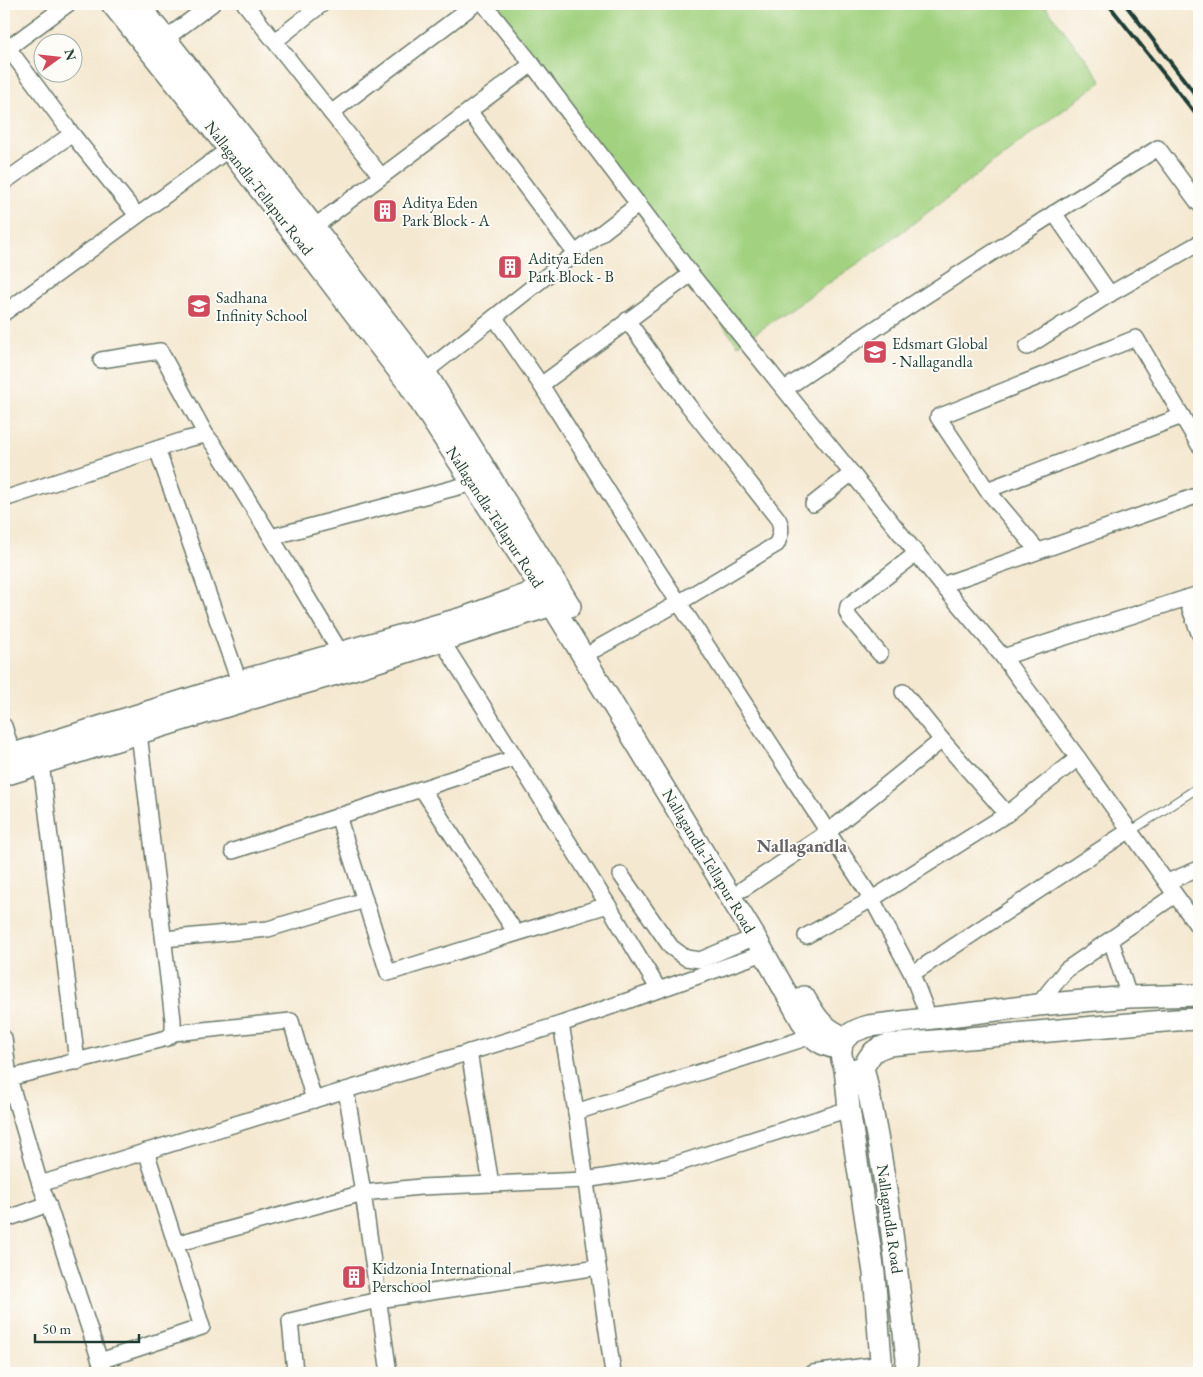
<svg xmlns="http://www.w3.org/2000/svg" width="1203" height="1377" font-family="'EB Garamond',serif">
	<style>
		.green { fill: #a2d280; stroke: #60885a }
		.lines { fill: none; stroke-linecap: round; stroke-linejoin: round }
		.lane-casing { stroke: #6a796b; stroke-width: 10 }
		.street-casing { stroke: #6a796b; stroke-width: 18 }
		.secondary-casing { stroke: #6a796b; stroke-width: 24 }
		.lane { stroke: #fff; stroke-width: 8 }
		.street { stroke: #fff; stroke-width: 15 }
		.secondary { stroke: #fff; stroke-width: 21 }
		.rail { stroke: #1f3d34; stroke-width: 4 }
		.labels { text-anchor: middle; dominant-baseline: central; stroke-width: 4; stroke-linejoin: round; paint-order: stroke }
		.street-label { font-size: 16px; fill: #1f3d34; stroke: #fdfcf7 }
		.poi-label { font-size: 16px; fill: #1f3d34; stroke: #fdfcf7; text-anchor: start }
		.neighbourhood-label { font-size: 18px; font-weight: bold; fill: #666368; stroke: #fdfcf7 }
	</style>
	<rect width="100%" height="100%" fill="#fdfcf7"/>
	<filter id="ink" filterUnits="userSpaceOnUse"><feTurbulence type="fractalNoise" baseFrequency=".02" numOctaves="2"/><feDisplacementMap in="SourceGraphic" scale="10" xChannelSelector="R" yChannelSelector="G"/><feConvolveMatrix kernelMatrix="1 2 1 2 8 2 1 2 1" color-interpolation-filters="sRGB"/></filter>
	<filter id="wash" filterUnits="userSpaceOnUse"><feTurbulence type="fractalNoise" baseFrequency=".0096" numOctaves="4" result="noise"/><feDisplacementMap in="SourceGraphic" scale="20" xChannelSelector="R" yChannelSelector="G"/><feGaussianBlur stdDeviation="1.12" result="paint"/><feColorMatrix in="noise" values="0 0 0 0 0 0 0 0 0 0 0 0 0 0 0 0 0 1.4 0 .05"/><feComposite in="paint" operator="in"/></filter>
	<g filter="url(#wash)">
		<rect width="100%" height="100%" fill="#f4e8d0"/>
		<!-- green -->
		<polygon class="green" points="480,4 1044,4 1102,81 879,249 738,345"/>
	</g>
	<g filter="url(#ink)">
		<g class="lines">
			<defs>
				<polyline id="lane" points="1131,831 1199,787"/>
				<g id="street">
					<polyline points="245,4 381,176"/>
					<polyline points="484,4 532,64 691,274 942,585 1003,657 1078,758 1199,928"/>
					<polyline points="165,39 212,4"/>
					<polyline points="275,41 322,4"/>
					<polyline points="8,48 72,134"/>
					<polyline points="4,51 68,4"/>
					<polyline points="469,111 575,253"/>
					<polyline points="331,113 475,4"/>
					<polyline points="4,182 72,134 137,215"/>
					<polyline points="1054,213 1110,294"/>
					<polyline points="314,227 532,64"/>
					<polyline points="691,274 541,385 653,563 828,832 872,899 912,974 929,1018"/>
					<polyline points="4,313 229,149"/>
					<polyline points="495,318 541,385"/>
					<polyline points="1027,347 1110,294 1199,243"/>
					<polyline points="101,360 160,351 206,435"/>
					<path d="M425,372c71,-56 142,-113 214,-168"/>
					<path d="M785,389c122,-83 248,-163 373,-241l41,56"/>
					<polyline points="157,449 242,690"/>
					<polyline points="987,490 1182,416"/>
					<polyline points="4,499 187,439 206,435 214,445 271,537 345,660"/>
					<polyline points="813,504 852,473"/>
					<polyline points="271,537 473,483"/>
					<polyline points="1038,551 987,490 938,417 1136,338 1199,445"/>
					<polyline points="942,585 1199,495"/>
					<polyline points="1186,598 1199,633"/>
					<polyline points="442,641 608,905 659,990"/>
					<path d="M596,649l84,-47 97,-58c3,-9 6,-16 1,-25l-90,-114 -61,-85"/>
					<polyline points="880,654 849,617 847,612 848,606 917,553"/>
					<polyline points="1003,657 1199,594"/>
					<polyline points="903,692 942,740 1007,814"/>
					<polyline points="4,726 16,764"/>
					<polyline points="41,763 77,1062"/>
					<polyline points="422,789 516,933"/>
					<polyline points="338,816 388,973 608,905"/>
					<polyline points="233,851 515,758"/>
					<polyline points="621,875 671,947 686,958 700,960 755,937"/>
					<polyline points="1167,882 1199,869"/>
					<polyline points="743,889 828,832 942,740"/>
					<polyline points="806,936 872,899 1007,814 1078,758"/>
					<polyline points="164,939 268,929 365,900"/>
					<polyline points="1111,940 1129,997"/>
					<polyline points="912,974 1130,830"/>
					<polyline points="1038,1005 1066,970 1175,895"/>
					<polyline points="561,1024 576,1112 613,1373"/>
					<polyline points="173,1033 291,1021 314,1100"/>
					<polyline points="4,1038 9,1078 40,1184 48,1204 104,1373"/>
					<polyline points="469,1052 491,1184"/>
					<polyline points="9,1078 167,1038 173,1033 173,1020 139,733"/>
					<polyline points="346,1090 363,1193 389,1373"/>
					<polyline points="576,1112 812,1036"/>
					<polyline points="40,1184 561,1024 764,953"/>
					<polyline points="4,1220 48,1204"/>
					<polyline points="175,1244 363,1193 420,1187 585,1180 667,1167 849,1109"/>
					<polyline points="100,1361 202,1327 146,1151"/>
					<polyline points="293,1373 295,1372 290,1321 378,1300 598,1267"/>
					<polyline points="813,1373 882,1364"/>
				</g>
				<g id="secondary">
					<path d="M112,4l117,145 179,234 144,222 203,332 53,95c11,12 18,14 33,17"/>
					<polyline points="138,4 314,227 425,372 570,606"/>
					<polyline points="4,757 240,683 244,680 466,617 542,589"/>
					<polyline points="4,775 246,700 350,670 552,605"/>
					<path d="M1199,995l-70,2 -91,8 -169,21c-23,6 -35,17 -24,42l8,2 10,-3c10,-15 8,-16 25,-22l288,-25 23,-1"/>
					<path d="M804,997c13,22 17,30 41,41"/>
					<path d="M863,1067c22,96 33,194 44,292l-1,14"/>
					<polyline points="845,1068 849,1109 874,1273 882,1373"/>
				</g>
			</defs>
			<!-- lane casing -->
			<use href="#lane" class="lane-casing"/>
			<!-- street casing -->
			<use href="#street" class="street-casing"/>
			<!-- secondary casing -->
			<use href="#secondary" class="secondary-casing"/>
			<!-- lane -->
			<use href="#lane" class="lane"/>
			<!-- street -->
			<use href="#street" class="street"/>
			<!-- secondary -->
			<use href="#secondary" class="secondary"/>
			<!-- rail -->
			<g class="rail">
				<polyline points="1108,4 1199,118"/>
				<polyline points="1125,4 1199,99"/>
			</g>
		</g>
	</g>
	<!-- icons -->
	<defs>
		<symbol id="building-square" viewBox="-11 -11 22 22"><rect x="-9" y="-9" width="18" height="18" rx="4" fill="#d1495b" stroke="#fdfcf7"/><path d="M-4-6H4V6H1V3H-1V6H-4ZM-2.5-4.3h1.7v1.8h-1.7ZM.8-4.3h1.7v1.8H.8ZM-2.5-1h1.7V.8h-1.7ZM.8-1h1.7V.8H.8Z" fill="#fff"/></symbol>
		<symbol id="university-square" viewBox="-11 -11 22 22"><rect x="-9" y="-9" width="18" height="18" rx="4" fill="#d1495b" stroke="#fdfcf7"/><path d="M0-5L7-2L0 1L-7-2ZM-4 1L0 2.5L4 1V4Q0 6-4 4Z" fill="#fff"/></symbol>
	</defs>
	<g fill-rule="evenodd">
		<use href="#building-square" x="371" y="197" width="28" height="28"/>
		<use href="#building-square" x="496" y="253" width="28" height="28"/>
		<use href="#university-square" x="185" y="292" width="28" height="28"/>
		<use href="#university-square" x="861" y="338" width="28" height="28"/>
		<use href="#building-square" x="340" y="1263" width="28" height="28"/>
	</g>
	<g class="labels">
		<!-- street labels -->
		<g class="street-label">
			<text transform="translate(259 188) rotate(52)">Nallagandla-Tellapur Road</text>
			<text transform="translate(495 517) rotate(57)">Nallagandla-Tellapur Road</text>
			<text transform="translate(709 861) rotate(59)">Nallagandla-Tellapur Road</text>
			<text transform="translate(890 1219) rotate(82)">Nallagandla Road</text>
		</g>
		<!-- poi labels -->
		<g class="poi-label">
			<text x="402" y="202">Aditya Eden<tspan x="402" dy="18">Park Block - A</tspan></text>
			<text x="528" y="258">Aditya Eden<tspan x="528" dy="18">Park Block - B</tspan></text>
			<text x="216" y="297">Sadhana<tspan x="216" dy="18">Infinity School</tspan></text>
			<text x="892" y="343">Edsmart Global<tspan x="892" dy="18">- Nallagandla</tspan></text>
			<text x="372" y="1268">Kidzonia International<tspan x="372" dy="18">Perschool</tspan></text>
		</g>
		<!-- neighbourhood labels -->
		<g class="neighbourhood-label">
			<text x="802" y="845">Nallagandla</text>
		</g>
	</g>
	<!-- margin -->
	<rect width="1203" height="1377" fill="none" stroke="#fdfcf7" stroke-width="20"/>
	<!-- north arrow -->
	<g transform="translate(58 58) rotate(75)"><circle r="24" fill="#fdfcf7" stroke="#a4b0a9"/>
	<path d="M0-4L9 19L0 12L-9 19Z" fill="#d1495b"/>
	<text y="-8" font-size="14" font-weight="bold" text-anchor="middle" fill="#1f3d34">N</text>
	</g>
	<!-- scale -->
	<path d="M35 1334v8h104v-8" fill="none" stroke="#1f3d34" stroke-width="2.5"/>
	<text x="42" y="1334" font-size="15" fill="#1f3d34" stroke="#fdfcf7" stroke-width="4" paint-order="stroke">50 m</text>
</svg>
